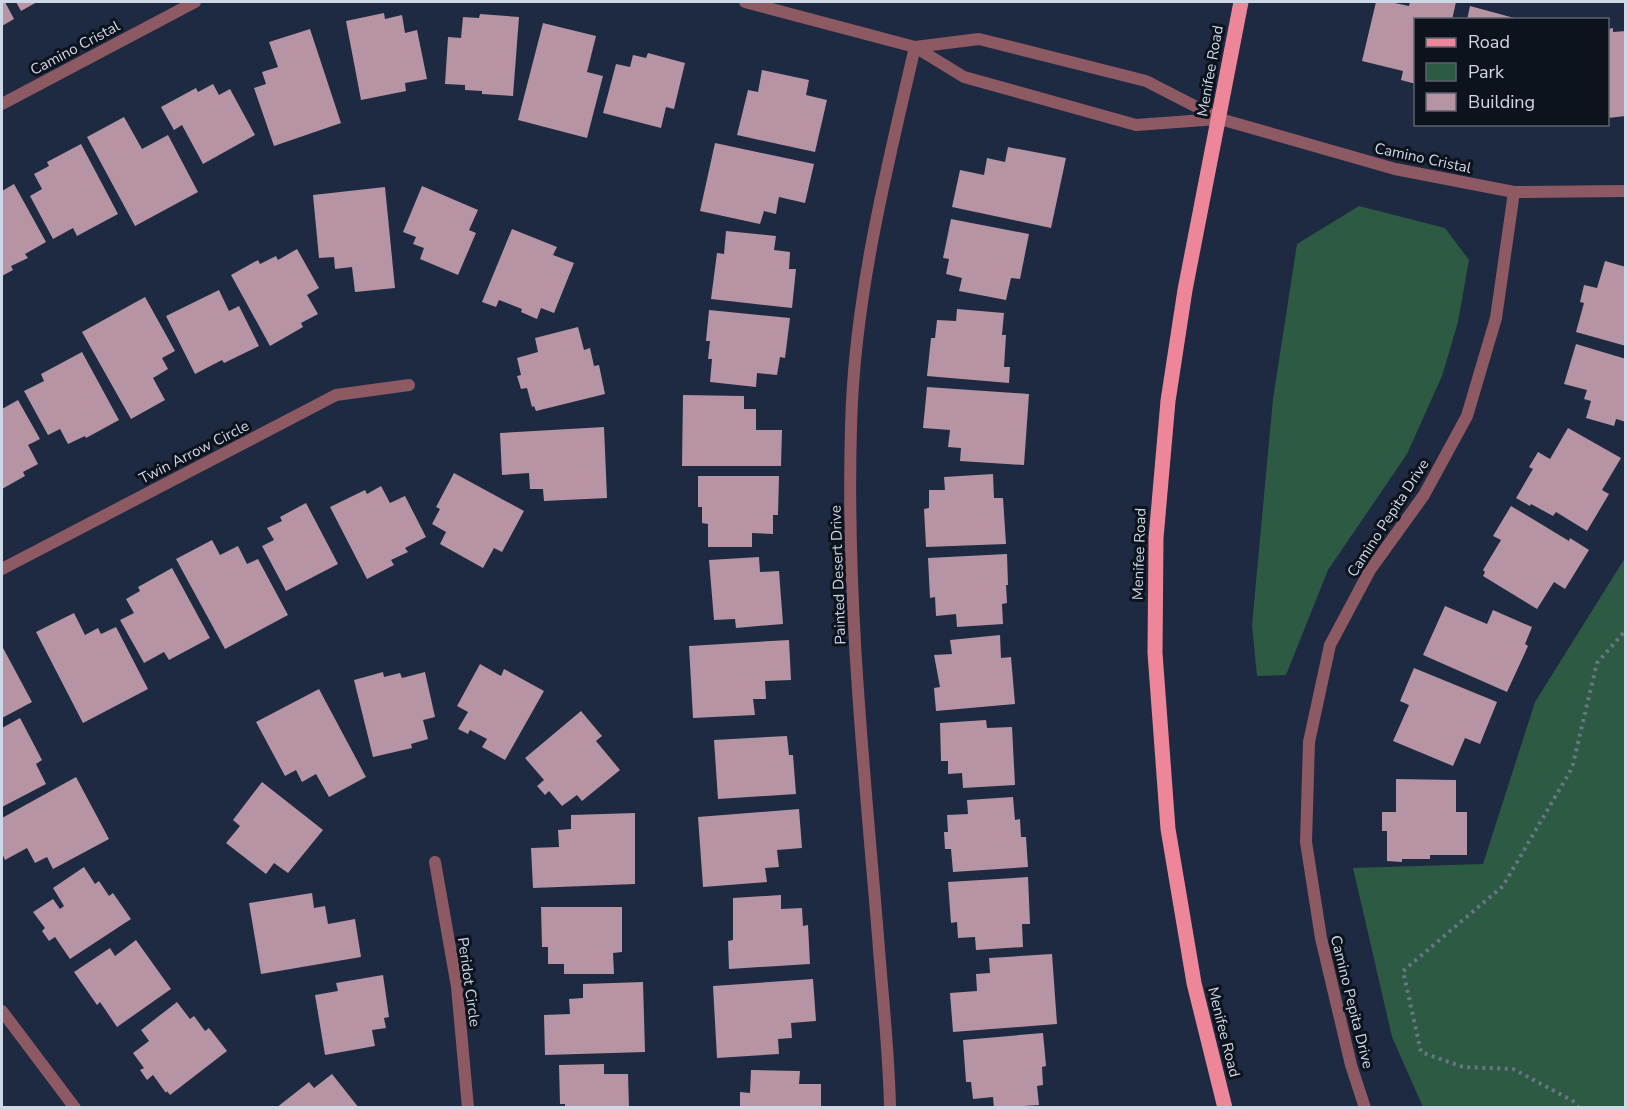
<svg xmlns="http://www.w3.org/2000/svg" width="1627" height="1109" font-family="'Nunito Sans',sans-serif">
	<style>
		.green { fill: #2c5a43 }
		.building { fill: #b794a3 }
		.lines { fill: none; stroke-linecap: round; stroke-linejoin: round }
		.path { stroke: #697488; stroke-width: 4; stroke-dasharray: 3 4.5; stroke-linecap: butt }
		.street { stroke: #8d5962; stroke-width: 12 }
		.primary { stroke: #ee8699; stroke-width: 15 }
		.labels { text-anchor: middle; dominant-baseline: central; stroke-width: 6; stroke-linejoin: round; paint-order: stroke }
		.street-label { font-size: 15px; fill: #cfd8e7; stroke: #0d131d }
	</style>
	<rect width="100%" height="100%" fill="#1e2a41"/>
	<!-- green -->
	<g class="green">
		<polygon points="1359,206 1445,228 1469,260 1458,322 1442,376 1407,454 1328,570 1286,675 1257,676 1252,625 1273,399 1297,244"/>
		<polygon points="1625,558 1625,1107 1423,1107 1392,1037 1353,868 1483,864 1535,702"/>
	</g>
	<!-- building -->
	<g class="building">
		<polygon points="2,2 5,2 14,19 2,26"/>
		<polygon points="16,2 37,2 21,11"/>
		<polygon points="1376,2 1390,2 1409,6 1410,2 1456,2 1452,20 1416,20 1416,84 1401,80 1403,71 1362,61"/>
		<polygon points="1470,6 1518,19 1518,20 1467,20"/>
		<polygon points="384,13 385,19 402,15 405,33 417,30 427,79 405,83 406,91 361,100 346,21"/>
		<polygon points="480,14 519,17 513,96 482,94 482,91 465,90 465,85 445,84 448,37 461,38 463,17 479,18"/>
		<polygon points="543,23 596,36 587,72 603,76 587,138 518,120"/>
		<polygon points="1613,28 1613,32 1626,31 1626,116 1608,118 1608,29"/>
		<polygon points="310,29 341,123 274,146 254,88 266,84 262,72 278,67 269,42"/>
		<polygon points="648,53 685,63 674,109 666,107 661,128 603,113 616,64 630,67 633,55 646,58"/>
		<polygon points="762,70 809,80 806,95 827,100 815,152 737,135 748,90 758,92"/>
		<polygon points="213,84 219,95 230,89 255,135 203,164 182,125 174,130 161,107 196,88 198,92"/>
		<polygon points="124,117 142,149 168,135 198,192 135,226 87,137"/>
		<polygon points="715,143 814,164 805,203 779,197 776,214 764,211 760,224 700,211"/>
		<polygon points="81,144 118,214 77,236 73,228 53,239 30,196 42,189 34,174 49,166 47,162"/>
		<polygon points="1008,147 1066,158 1051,228 952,207 960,170 984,175 987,158 1005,162"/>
		<polygon points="14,184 46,242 25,254 28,258 11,266 13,270 2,276 2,191"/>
		<polygon points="422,186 478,210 469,230 476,233 458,275 420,259 424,248 413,244 416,237 403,232"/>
		<polygon points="385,187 395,288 355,292 352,267 335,269 334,257 319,258 313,195"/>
		<polygon points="951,219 1029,234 1020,279 1011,278 1006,300 959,291 962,278 946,274 949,259 943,258"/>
		<polygon points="512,229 557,247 553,255 574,263 554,313 541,308 537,319 521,312 522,309 499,300 496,307 482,302"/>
		<polygon points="726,231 776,236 774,250 790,252 789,269 796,269 792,308 711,299 717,253 724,254"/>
		<polygon points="297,249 319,288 307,295 318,314 301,323 303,327 270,346 231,275 258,260 260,264 276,256 278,260"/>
		<polygon points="1605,261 1626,267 1626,346 1576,332 1584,303 1580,302 1584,285 1597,288"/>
		<polygon points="219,290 229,311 239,306 259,346 224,363 222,360 195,374 166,316"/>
		<polygon points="145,297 175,351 162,358 168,369 153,378 165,400 131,419 82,332"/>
		<polygon points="957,309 1004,313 1002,335 1006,335 1004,367 1010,367 1009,383 927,376 931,338 935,338 937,320 956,321"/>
		<polygon points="709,310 790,318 785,358 780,357 777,375 757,373 756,387 710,382 712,359 708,359 710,341 706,341"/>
		<polygon points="578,327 584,350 590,348 594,366 599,365 605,394 536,411 534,406 532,407 527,388 521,389 517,376 521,375 517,358 538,352 535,338"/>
		<polygon points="1576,344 1626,359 1626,422 1616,419 1614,426 1586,418 1591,401 1584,399 1587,390 1564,384"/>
		<polygon points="82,352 119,420 86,438 85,436 68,444 60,429 48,435 24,391 44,381 41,374"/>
		<polygon points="927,387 1029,394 1024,465 960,461 961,448 948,447 950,430 923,428"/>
		<polygon points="683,395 744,396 744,409 756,409 756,430 782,430 781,466 682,466"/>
		<polygon points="18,400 40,439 28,445 38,464 23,472 25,476 2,489 2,409"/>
		<polygon points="604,427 607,498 544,501 543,489 530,489 529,473 502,475 500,433"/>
		<polygon points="1568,428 1621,458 1602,490 1609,494 1587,531 1556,512 1553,516 1531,504 1530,506 1516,498 1533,469 1529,467 1538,452 1550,459"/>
		<polygon points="454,473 524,511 502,552 494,548 483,568 440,544 446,532 432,524 440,509 436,507"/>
		<polygon points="993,474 994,498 1003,498 1006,544 926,547 924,509 929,508 929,490 945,490 944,477"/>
		<polygon points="698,476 779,476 778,515 773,515 773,534 752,533 752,547 708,547 708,524 702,523 702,507 698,507"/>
		<polygon points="381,486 390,503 405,496 426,537 405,548 408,552 391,560 394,565 367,579 330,507 365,490 367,494"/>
		<polygon points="306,503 338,564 286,591 262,546 274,540 267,528 282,521 280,517"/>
		<polygon points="1511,506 1569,541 1570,538 1589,550 1565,589 1554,582 1537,609 1483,576 1485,572 1483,570 1501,540 1493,536"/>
		<polygon points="212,540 220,555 238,546 247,564 258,559 288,615 225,649 176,559"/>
		<polygon points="1007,554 1008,585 1006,585 1007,603 1002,604 1003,624 957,627 956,614 936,616 935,597 930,598 928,558"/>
		<polygon points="759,557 760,572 779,571 783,624 736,628 735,619 714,620 709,560"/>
		<polygon points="172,568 210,638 169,660 164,652 144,663 120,620 134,613 126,599 140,591 138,587"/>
		<polygon points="1445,606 1487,624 1493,610 1532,627 1525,644 1528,646 1507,692 1423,655"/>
		<polygon points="74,613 85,635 98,628 101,634 116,627 148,689 83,723 36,632"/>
		<polygon points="1000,635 1001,658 1011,657 1015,704 936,711 934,688 940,687 934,655 952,654 950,640"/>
		<polygon points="789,640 791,680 765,681 766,699 753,699 755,715 693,718 689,646"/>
		<polygon points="2,646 32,702 2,718"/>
		<polygon points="480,664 501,676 504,669 544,691 505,760 482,747 487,739 470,730 468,734 458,729 468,712 457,706"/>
		<polygon points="1414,668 1497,702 1480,744 1465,738 1453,766 1393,741 1409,705 1400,701"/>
		<polygon points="383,672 384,677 400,673 402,678 425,672 435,717 423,720 428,739 411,744 412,748 373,757 354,680"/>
		<polygon points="319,689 366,777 329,797 316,774 302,782 296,770 285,776 256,722"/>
		<polygon points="581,711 602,736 596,741 620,770 582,801 577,795 562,806 549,791 545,795 537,786 544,780 525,758"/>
		<polygon points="20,718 42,760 36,764 46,784 2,807 2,728"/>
		<polygon points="986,720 987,728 1012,727 1015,785 963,788 962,773 948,774 948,761 941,761 940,723"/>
		<polygon points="787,736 789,755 793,755 796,794 718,799 714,740"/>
		<polygon points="76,777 109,839 53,869 47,857 35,863 27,848 5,860 2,853 2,818"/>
		<polygon points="1396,779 1456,780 1456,812 1467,812 1467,855 1430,855 1430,859 1402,859 1402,862 1387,861 1387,831 1382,831 1382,812 1396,812"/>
		<polygon points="262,782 323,830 288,873 274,863 266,874 226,843 240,826 233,820"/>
		<polygon points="1013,797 1015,820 1020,819 1021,837 1026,837 1028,867 953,872 951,849 945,849 944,832 948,832 947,815 968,814 967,800"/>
		<polygon points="799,809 802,848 777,850 779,867 765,868 767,882 703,887 698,817"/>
		<polygon points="635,813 635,884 533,888 531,848 559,847 558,830 571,829 571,815"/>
		<polygon points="84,867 95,884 99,881 109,896 113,893 131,919 70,959 55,937 49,941 42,931 45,928 33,912 53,899 60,909 64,906 53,888"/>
		<polygon points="1028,877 1030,924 1022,924 1023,947 976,950 975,937 958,938 957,922 951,923 948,882"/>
		<polygon points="312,893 314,908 325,906 328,924 355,919 361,957 261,974 249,903"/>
		<polygon points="781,895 781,909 802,908 803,926 808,925 810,964 729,969 728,941 733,940 733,898"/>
		<polygon points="541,907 622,907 622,952 613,953 614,974 564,974 564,964 548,964 548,947 542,947"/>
		<polygon points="136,940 171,989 117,1027 100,1002 97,1005 74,972 110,948 115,956"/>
		<polygon points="1052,954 1057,1024 953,1032 950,993 977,991 976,974 990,973 989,958"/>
		<polygon points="383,975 389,1017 384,1018 386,1028 372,1030 375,1046 325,1055 315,995 338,991 336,983"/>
		<polygon points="813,979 816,1021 791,1023 792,1038 778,1039 779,1054 717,1058 713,986"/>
		<polygon points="643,982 645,1052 545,1055 544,1015 570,1014 569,999 583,998 583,984"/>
		<polygon points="177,1002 190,1019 194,1016 205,1031 209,1028 227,1051 170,1095 167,1091 166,1093 153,1075 147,1080 140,1070 144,1068 133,1053 149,1041 141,1030"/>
		<polygon points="1043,1033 1046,1066 1042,1067 1043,1085 1037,1086 1039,1105 994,1108 993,1097 973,1099 971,1082 966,1082 963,1040"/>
		<polygon points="604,1064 604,1074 628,1074 629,1108 565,1108 565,1104 560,1104 559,1065"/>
		<polygon points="751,1070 800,1071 799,1084 821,1084 821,1108 740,1108 740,1092 750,1093"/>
		<polygon points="332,1074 359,1108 276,1108 309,1082 314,1088"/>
	</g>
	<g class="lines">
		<!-- path -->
		<polyline class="path" points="1579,1108 1573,1101 1513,1069 1463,1067 1421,1052 1403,971 1503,886 1572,768 1597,663 1626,630"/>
		<!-- street -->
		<g class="street">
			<polyline points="745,2 915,47 964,77 1136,125 1218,119"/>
			<polyline points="915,47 979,39 1146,81 1220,119 1395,169 1514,192 1626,191"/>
			<polyline points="2,104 195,2"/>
			<polyline points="2,569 336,395 409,385"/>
			<polyline points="435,862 457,987 468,1108"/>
			<polyline points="2,1011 75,1108"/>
			<path d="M890,1108c-1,-58 -8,-115 -12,-172 -14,-169 -32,-339 -27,-509 3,-129 35,-255 64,-380"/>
			<polyline points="1365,1108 1351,1065 1321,938 1306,842 1309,742 1330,645 1370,570 1424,495 1467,416 1496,318 1514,192"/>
		</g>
		<!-- primary -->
		<polyline class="primary" points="1225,1108 1194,983 1168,829 1155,653 1156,538 1168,401 1185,290 1241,2"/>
	</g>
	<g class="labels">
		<!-- street labels -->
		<g class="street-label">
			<text transform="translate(75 48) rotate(-28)">Camino Cristal</text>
			<text transform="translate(1210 71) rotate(-80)">Menifee Road</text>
			<text transform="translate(1423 158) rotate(12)">Camino Cristal</text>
			<text transform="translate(194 452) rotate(-27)">Twin Arrow Circle</text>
			<text transform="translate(1388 518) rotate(-57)">Camino Pepita Drive</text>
			<text transform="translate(1139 554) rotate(-88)">Menifee Road</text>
			<text transform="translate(838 575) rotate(-92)">Painted Desert Drive</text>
			<text transform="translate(469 982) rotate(82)">Peridot Circle</text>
			<text transform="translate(1352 1002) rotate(76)">Camino Pepita Drive</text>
			<text transform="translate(1224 1032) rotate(76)">Menifee Road</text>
		</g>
	</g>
	<!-- border -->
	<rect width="1627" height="1109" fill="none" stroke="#cfd8e7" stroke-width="6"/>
	<!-- legend -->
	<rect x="1414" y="18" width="195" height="108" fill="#0d131d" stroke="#5b626e" stroke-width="1.5"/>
	<rect x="1426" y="38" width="30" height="9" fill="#ee8699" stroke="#5b626e" stroke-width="1.5"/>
	<text x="1468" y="48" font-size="18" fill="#cfd8e7">Road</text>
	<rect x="1426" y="63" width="30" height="18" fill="#2c5a43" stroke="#5b626e" stroke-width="1.5"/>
	<text x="1468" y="78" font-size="18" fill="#cfd8e7">Park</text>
	<rect x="1426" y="93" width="30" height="18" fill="#b794a3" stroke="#5b626e" stroke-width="1.5"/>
	<text x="1468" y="108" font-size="18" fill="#cfd8e7">Building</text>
</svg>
